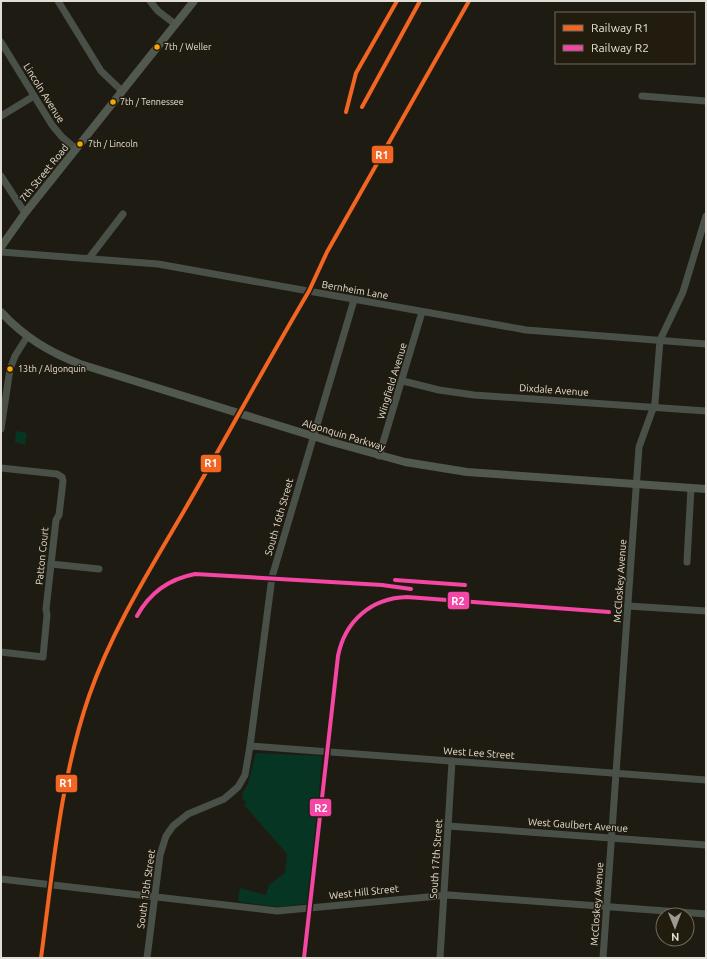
<svg xmlns="http://www.w3.org/2000/svg" width="707" height="959" font-family="Ubuntu,sans-serif">
	<style>
		.green { fill: #073523 }
		.lines { fill: none; stroke-linecap: round; stroke-linejoin: round }
		.minor { stroke: #485048; stroke-width: 7 }
		.major { stroke: #51594f; stroke-width: 8 }
		.rail-1-casing { stroke: #221c0f; stroke-width: 7 }
		.rail-2-casing { stroke: #221c0f; stroke-width: 7 }
		.rail-1 { stroke: #f26522; stroke-width: 4 }
		.rail-2 { stroke: #f346a5; stroke-width: 4 }
		.bus-dot { fill: #f7a600; stroke: #221c0f; stroke-width: 1.5 }
		.labels { text-anchor: middle; dominant-baseline: central; stroke-width: 3; stroke-linejoin: round; paint-order: stroke }
		.bus-label { font-size: 9px; fill: #e1ded5; stroke: #221c0f; text-anchor: start }
		.street-label { font-size: 10px; fill: #e1ded5; stroke: #221c0f }
		.line-badge { stroke: #221c0f; stroke-width: 1.5 }
		.badge-label { font-size: 11px; text-anchor: middle; font-weight: bold; fill: #fff }
	</style>
	<rect width="100%" height="100%" fill="#1e1b13"/>
	<!-- green -->
	<g class="green">
		<polygon points="16,431 27,433 25,445 15,442"/>
		<polygon points="256,753 322,756 319,791 319,813 309,903 280,907 240,902 238,900 240,888 266,895 269,885 285,873 287,854 244,805 246,803 242,797 243,794 242,793 248,784"/>
	</g>
	<g class="lines">
		<!-- minor -->
		<g class="minor">
			<polyline points="58,1 101,71 122,91"/>
			<polyline points="150,1 158,11 175,24"/>
			<polyline points="1,42 52,125 62,137 76,149"/>
			<polyline points="642,96 706,101"/>
			<polyline points="1,116 34,96"/>
			<polyline points="1,176 25,213"/>
			<polyline points="1,252 158,264 526,330 706,344"/>
			<polyline points="90,257 123,214"/>
			<polyline points="403,381 439,390 474,395 706,411"/>
			<polyline points="1,429 10,369 15,356 27,337"/>
			<polyline points="379,456 422,312"/>
			<polyline points="1,468 57,474 62,477 63,481 59,515 56,520 46,609 47,615 43,657 1,652"/>
			<polyline points="687,562 691,488"/>
			<polyline points="51,564 99,569"/>
			<polyline points="628,606 706,611"/>
			<polyline points="250,746 706,780"/>
			<polyline points="448,826 706,845"/>
			<polyline points="1,879 277,911 449,895 706,914"/>
			<polyline points="147,958 160,855 166,836 173,826 188,814 224,799 238,787 245,775 250,746 272,577 354,300"/>
			<polyline points="440,958 452,761"/>
			<polyline points="603,958 639,447 655,403 660,340 683,292 706,216"/>
		</g>
		<!-- major -->
		<g class="major">
			<polyline points="1,247 25,213 194,1"/>
			<path d="M1,312c23,25 48,40 79,52l252,78 73,20 62,10 239,17"/>
		</g>
		<defs>
			<g id="rail-1">
				<polyline points="362,107 420,1"/>
				<polyline points="346,112 356,73 397,1"/>
				<path d="M41,958c12,-88 19,-178 48,-262 23,-66 60,-125 95,-185 42,-73 82,-147 125,-220l18,-39 142,-251"/>
			</g>
			<g id="rail-2">
				<polyline points="395,580 465,585"/>
				<path d="M137,616c13,-24 32,-37 58,-42l187,11 29,4"/>
				<path d="M304,958l34,-302c7,-35 33,-58 69,-59l202,15"/>
			</g>
		</defs>
		<!-- rail-1 casing -->
		<use href="#rail-1" class="rail-1-casing"/>
		<!-- rail-2 casing -->
		<use href="#rail-2" class="rail-2-casing"/>
		<!-- rail-1 -->
		<use href="#rail-1" class="rail-1"/>
		<!-- rail-2 -->
		<use href="#rail-2" class="rail-2"/>
	</g>
	<!-- markers -->
	<g class="bus-dot">
		<circle cx="157" cy="47" r="3.5"/>
		<circle cx="113" cy="102" r="3.5"/>
		<circle cx="80" cy="144" r="3.5"/>
		<circle cx="10" cy="369" r="3.5"/>
	</g>
	<g class="labels">
		<!-- bus labels -->
		<g class="bus-label">
			<text x="164" y="47">7th / Weller</text>
			<text x="120" y="102">7th / Tennessee</text>
			<text x="88" y="144">7th / Lincoln</text>
			<text x="18" y="369">13th / Algonquin</text>
		</g>
		<!-- street labels -->
		<g class="street-label">
			<text transform="translate(44 93) rotate(58)">Lincoln Avenue</text>
			<text transform="translate(44 173) rotate(-51)">7th Street Road</text>
			<text transform="translate(355 290) rotate(10)">Bernheim Lane</text>
			<text transform="translate(392 381) rotate(-73)">Wingfield Avenue</text>
			<text transform="translate(554 390) rotate(4)">Dixdale Avenue</text>
			<text transform="translate(344 435) rotate(17)">Algonquin Parkway</text>
			<text transform="translate(279 517) rotate(-74)">South 16th Street</text>
			<text transform="translate(42 556) rotate(-84)">Patton Court</text>
			<text transform="translate(620 581) rotate(-86)">McCloskey Avenue</text>
			<text transform="translate(479 753) rotate(4)">West Lee Street</text>
			<text transform="translate(578 825) rotate(4)">West Gaulbert Avenue</text>
			<text transform="translate(436 859) rotate(-86)">South 17th Street</text>
			<text transform="translate(146 889) rotate(-82)">South 15th Street</text>
			<text transform="translate(364 892) rotate(-6)">West Hill Street</text>
			<text transform="translate(597 904) rotate(-86)">McCloskey Avenue</text>
		</g>
	</g>
	<g class="line-badge">
		<rect x="371" y="145" width="23" height="19" rx="4" fill="#f26522"/>
		<rect x="200" y="454" width="22" height="19" rx="4" fill="#f26522"/>
		<rect x="447" y="591" width="23" height="19" rx="4" fill="#f346a5"/>
		<rect x="55" y="774" width="23" height="19" rx="4" fill="#f26522"/>
		<rect x="309" y="798" width="23" height="19" rx="4" fill="#f346a5"/>
	</g>
	<g class="badge-label">
		<text x="382" y="159">R1</text>
		<text x="211" y="467">R1</text>
		<text x="458" y="605">R2</text>
		<text x="66" y="787">R1</text>
		<text x="321" y="812">R2</text>
	</g>
	<!-- border -->
	<rect width="707" height="959" fill="none" stroke="#e1ded5" stroke-width="4"/>
	<!-- legend -->
	<rect x="555" y="12" width="140" height="52" fill="#221c0f" stroke="#6e6a5e"/>
	<rect x="563" y="25" width="20" height="6" fill="#f26522" stroke="#6e6a5e"/>
	<text x="591" y="32" font-size="12" fill="#e1ded5">Railway R1</text>
	<rect x="563" y="45" width="20" height="6" fill="#f346a5" stroke="#6e6a5e"/>
	<text x="591" y="52" font-size="12" fill="#e1ded5">Railway R2</text>
	<!-- north arrow -->
	<g transform="translate(675 927) rotate(179)"><circle r="19" fill="#221c0f" stroke="#6e6a5e"/>
	<path d="M0-3L7 15L0 10L-7 15Z" fill="#9d9a91"/>
	<text y="-6" font-size="11" font-weight="bold" text-anchor="middle" fill="#e1ded5">N</text>
	</g>
</svg>
